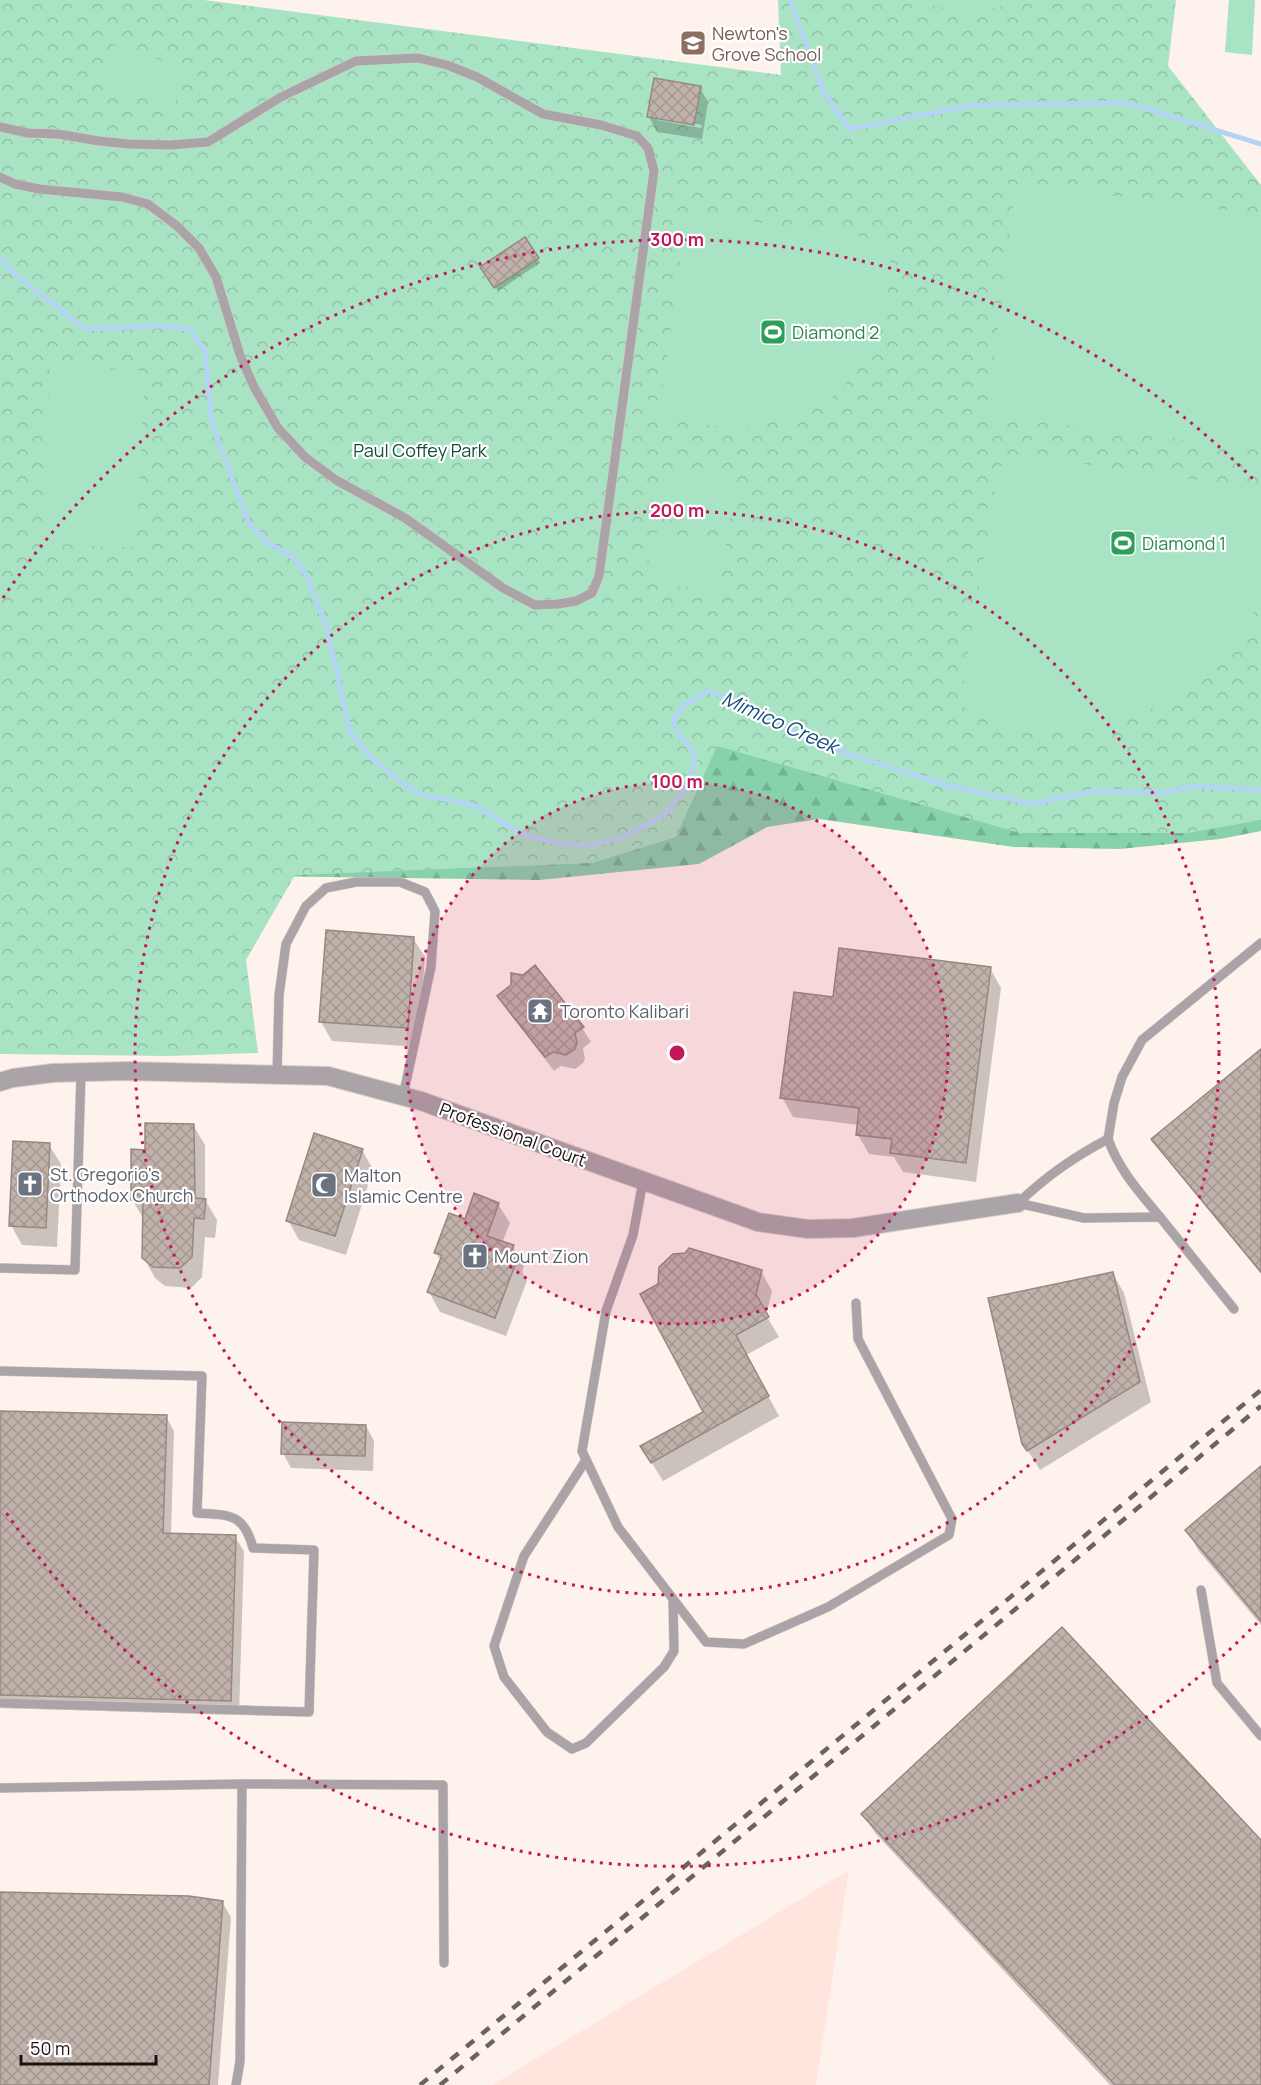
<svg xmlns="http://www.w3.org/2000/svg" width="1261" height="2085" font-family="Manrope,sans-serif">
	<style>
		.commercial { fill: #ffe5de }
		.forest { fill: url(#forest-firs) }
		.park { fill: url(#park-crowns) }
		.pitch { fill: #a8e3c3 }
		.shadow { fill: #0003; fill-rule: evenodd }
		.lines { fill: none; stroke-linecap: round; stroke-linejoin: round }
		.stream { stroke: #b5d4f4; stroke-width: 5 }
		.building { fill: url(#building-cross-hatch); stroke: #968981; stroke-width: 1.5 }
		.lane-casing { stroke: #d9cfc9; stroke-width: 10 }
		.street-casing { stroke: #d9cfc9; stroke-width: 20 }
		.lane { stroke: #aaa4a8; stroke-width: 9 }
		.street { stroke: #aaa4a8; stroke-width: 18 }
		.rail { stroke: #6a635f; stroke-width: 4.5; stroke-dasharray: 10 10; stroke-linecap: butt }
		.ring { fill: none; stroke: #c2185b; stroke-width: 3; stroke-dasharray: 3 6 }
		.labels { text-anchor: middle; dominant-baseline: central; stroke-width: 4.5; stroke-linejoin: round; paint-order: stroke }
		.education-label { font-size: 18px; fill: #785e54; stroke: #fff; text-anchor: start }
		.leisure-label { font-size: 18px; fill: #27864d; stroke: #fff; text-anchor: start }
		.park-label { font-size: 18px; fill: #154e35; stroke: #fff }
		.worship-label { font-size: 18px; fill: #5b616d; stroke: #fff; text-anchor: start }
		.street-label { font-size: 18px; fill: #191411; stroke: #fff }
		.water-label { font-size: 20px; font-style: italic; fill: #144d7d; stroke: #fff }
		.centre { fill: #c2185b; stroke: #fff; stroke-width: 3 }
		.ring-label { font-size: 18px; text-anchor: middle; font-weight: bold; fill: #c2185b; stroke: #fff; stroke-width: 4.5; stroke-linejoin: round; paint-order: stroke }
	</style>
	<defs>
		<pattern id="forest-firs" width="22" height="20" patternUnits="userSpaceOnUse" patternTransform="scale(1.5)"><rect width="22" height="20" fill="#87d1ab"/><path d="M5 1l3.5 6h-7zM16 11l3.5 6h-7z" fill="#74b392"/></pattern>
		<pattern id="park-crowns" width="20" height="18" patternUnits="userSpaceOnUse" patternTransform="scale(1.5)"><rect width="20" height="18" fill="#a8e3c3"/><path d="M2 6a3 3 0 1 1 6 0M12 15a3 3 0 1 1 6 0" fill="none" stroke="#90c2a6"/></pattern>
		<pattern id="building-cross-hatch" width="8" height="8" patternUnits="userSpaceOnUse" patternTransform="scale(1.5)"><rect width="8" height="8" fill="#c0b2aa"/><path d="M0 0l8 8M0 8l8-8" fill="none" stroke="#a49891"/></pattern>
	</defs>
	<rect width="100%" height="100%" fill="#fef3ec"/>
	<!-- commercial -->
	<polygon class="commercial" points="849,1870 816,2085 492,2085"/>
	<!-- forest -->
	<polygon class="forest" points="1261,693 1261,831 1220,839 1120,849 1014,847 819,819 767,827 699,864 539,880 252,876 363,716"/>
	<!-- park -->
	<polygon class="park" points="0,0 204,0 781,75 778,0 1176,0 1168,66 1261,185 1261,820 1188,833 1020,833 717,746 676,837 592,863 295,875 246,960 258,1053 168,1056 0,1054"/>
	<!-- pitch -->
	<g class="pitch">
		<polygon points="913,0 1024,0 1011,4 965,13"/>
		<polygon points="1229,0 1255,0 1252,55 1225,52"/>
		<polygon points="113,45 186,68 173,108 100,85"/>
		<polygon points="1016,184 1261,214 1261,449 987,416"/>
		<path d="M697,214l193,27c0,24 1,50 -7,73 -11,33 -32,73 -63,92 -15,8 -36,13 -53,16 -8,2 -18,5 -27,5 -25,2 -56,-7 -81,-11l26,-192z"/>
		<polygon points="50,367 145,371 136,548 41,543"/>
		<polygon points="1015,454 1261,489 1261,597 1258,607 1233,647 1206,676 1172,698 1128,721 1074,730 999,723 960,705 998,468"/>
		<polygon points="661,469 735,479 729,528 655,518"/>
		<polygon points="652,533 726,543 720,592 646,582"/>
	</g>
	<!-- shadow -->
	<g class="shadow">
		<path d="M700,88l8,14 -6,37 -45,-7 -8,-15zM657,117l45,8 -1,3 -44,-8z"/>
		<polygon points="524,239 540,263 498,291 482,267"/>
		<polygon points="413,938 425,957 418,1047 332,1041 321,1022"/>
		<polygon points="990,968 1001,988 976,1182 903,1172 894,1157 869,1154 858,1135 859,1125 793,1117 782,1097"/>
		<polygon points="499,996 582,1028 591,1042 583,1048 585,1059 583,1063 575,1069 561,1066 554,1071 507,1010"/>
		<polygon points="1261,1050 1261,1274 1162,1153 1153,1139"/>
		<polygon points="193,1125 205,1145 205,1200 217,1220 215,1238 205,1237 202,1277 191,1288 165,1286 155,1278 144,1258 144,1220 132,1199 146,1151"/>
		<polygon points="49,1145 61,1164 57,1247 22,1245 11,1225"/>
		<polygon points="362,1150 373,1169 346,1255 299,1240 288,1220"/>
		<polygon points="498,1204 510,1223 502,1243 513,1247 524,1266 522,1272 527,1281 506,1336 440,1312 429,1292 441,1261 436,1253 466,1220"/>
		<polygon points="761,1271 772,1291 766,1315 779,1337 746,1355 779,1416 663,1481 642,1447 705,1412"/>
		<polygon points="1113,1274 1124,1293 1151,1402 1040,1470 1023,1443"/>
		<polygon points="0,1412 166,1417 174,1431 171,1535 235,1537 244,1551 239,1715 0,1708"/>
		<polygon points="366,1426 374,1441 373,1471 291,1468 283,1453"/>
		<polygon points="1261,1468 1261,1625 1198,1550 1187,1530"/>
		<polygon points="863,1814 1261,1842 1261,2085 1110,2085 875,1833"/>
		<polygon points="0,1893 222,1902 231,1917 218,2085 0,2085"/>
	</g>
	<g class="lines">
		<!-- stream -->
		<g class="stream">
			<polyline points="790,0 823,91 849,129 975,105 1128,103 1261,144"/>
			<polyline points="0,257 14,274 86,329 157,326 190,329 205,351 212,424 249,523 268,543 294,558 307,576 327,627 350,733 374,760 404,784 426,796 461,802 477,807 524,835 557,843 591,845 624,837 665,814 686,789 695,762 692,751 679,734 673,721 684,705 709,691 748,705 810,741 942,784 1033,804 1094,791 1161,793 1196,786 1261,790"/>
		</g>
	</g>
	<!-- building -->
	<g class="building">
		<polygon points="654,78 701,86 694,125 647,117"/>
		<polygon points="525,237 539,258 494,288 480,267"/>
		<polygon points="326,930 414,937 408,1028 319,1022"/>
		<polygon points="839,948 991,967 966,1163 890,1153 892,1139 856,1135 859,1108 780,1098 794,992 833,997"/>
		<polygon points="535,965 584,1027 575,1033 577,1043 575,1049 566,1055 553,1052 545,1057 497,996 511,985 511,973 523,975"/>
		<polygon points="1261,1049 1261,1272 1151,1139"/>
		<polygon points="145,1123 194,1124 195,1198 206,1199 204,1219 194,1218 192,1257 180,1268 153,1267 142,1258 143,1200 131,1200 131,1149 145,1150"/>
		<polygon points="314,1133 363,1149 335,1236 286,1221"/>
		<polygon points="13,1141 50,1143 46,1228 9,1226"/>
		<polygon points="474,1193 499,1203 487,1236 514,1245 509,1257 517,1260 495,1318 427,1292 442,1255 434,1253 449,1213 465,1219"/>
		<polygon points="689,1248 762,1270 756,1294 769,1317 736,1335 769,1396 651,1463 640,1446 703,1412 640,1294 658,1284 659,1267 673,1254 685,1253"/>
		<polygon points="1113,1272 1140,1382 1027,1451 1022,1444 988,1298"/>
		<polygon points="0,1411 167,1415 163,1533 236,1535 231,1701 0,1695"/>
		<polygon points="282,1422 366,1425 365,1456 281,1454"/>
		<polygon points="1261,1466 1261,1621 1185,1530"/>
		<polygon points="1062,1627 1261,1840 1261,2085 1115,2085 861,1814"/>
		<polygon points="0,1892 189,1896 223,1901 209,2085 0,2085"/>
	</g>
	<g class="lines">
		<defs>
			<g id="lane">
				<polyline points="0,127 28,133 58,134 99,141 129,144 170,145 208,142 281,97 356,61 418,58 447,65 477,77 543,114 601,125 637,136 648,148 654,171 599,576 592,593 576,601 558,604 535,605 503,588 405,518 336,480 305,457 278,428 254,387 240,355 216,277 199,248 177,226 148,204 122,197 39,189 15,184 0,177"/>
				<polyline points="277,1075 279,995 286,944 306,906 326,888 356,882 400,882 425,892 435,911 431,967 403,1096"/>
				<polyline points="1108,1139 1114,1103 1122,1077 1142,1040 1261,943"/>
				<polyline points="643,1181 633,1235 606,1311 582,1451 618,1527 706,1642 744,1644 828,1607 949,1535 952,1519 858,1339 856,1303"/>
				<polyline points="1018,1203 1084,1218 1160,1217 1234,1309"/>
				<path d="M1018,1203c29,-27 54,-45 90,-64 11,31 32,54 52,78"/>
				<polyline points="0,1268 75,1270 81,1073"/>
				<path d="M0,1371l202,5 -5,137c32,2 47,0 56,35l61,2 -5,162 -309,-9"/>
				<polyline points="586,1460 524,1556 494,1646 504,1677 547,1732 572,1749 586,1743 664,1667 674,1651 673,1599"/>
				<polyline points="1201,1590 1217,1683 1261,1736"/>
				<polyline points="0,1788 242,1784 443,1785 444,1963"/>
				<polyline points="236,2085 240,2061 242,1784"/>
			</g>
			<polyline id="street" points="0,1082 13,1078 53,1073 127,1071 328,1076 421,1101 758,1222 808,1229 853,1228 1018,1203"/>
		</defs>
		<!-- lane casing -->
		<use href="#lane" class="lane-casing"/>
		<!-- street casing -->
		<use href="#street" class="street-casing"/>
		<!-- lane -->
		<use href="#lane" class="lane"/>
		<!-- street -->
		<use href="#street" class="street"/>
		<!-- rail -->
		<g class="rail">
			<polyline points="420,2085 1261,1390"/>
			<polyline points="440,2085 1261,1406"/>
		</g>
	</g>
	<!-- distance rings -->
	<circle cx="677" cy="1053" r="271" fill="#c2185b" fill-opacity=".12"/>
	<g class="ring">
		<circle cx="677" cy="1053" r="271"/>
		<circle cx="677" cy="1053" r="542"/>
		<path d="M1257 1623A813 813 0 0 1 3 1508M3 598A813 813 0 0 1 1257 483"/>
	</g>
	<!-- icons -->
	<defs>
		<symbol id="school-square" viewBox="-11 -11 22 22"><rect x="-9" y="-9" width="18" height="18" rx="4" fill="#8d6e63" stroke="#fff"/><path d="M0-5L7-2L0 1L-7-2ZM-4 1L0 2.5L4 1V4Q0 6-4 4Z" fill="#fff"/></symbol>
		<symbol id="stadium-square" viewBox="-11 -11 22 22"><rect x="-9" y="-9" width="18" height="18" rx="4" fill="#2e9e5b" stroke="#fff"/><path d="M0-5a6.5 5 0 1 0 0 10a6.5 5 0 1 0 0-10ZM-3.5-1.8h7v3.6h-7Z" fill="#fff"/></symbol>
		<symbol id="temple-square" viewBox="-11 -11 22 22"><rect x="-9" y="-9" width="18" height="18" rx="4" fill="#6b7280" stroke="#fff"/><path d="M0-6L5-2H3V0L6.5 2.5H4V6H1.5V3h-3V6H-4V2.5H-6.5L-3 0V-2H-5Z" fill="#fff"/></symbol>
		<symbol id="church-square" viewBox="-11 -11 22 22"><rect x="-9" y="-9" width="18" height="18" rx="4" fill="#6b7280" stroke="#fff"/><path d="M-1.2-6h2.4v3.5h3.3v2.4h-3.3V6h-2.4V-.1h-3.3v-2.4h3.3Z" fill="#fff"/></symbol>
		<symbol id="mosque-square" viewBox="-11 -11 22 22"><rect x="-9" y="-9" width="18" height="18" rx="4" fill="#6b7280" stroke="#fff"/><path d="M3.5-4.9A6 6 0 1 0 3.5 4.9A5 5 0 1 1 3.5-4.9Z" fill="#fff"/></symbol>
	</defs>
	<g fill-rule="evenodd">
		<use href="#school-square" x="678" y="28" width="30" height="30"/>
		<use href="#stadium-square" x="758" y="317" width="30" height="30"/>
		<use href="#stadium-square" x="1108" y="528" width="30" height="30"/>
		<use href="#temple-square" x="525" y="996" width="30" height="30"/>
		<use href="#church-square" x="15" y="1169" width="30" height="30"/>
		<use href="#mosque-square" x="309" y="1170" width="30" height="30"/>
		<use href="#church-square" x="460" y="1241" width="30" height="30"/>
	</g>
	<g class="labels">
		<!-- education labels -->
		<g class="education-label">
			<text x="712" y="33">Newton's<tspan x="712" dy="21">Grove School</tspan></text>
		</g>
		<!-- leisure labels -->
		<g class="leisure-label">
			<text x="792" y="332">Diamond 2</text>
			<text x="1142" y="543">Diamond 1</text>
		</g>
		<!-- park labels -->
		<g class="park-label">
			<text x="420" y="450">Paul Coffey Park</text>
		</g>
		<!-- worship labels -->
		<g class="worship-label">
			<text x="560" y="1011">Toronto Kalibari</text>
			<text x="50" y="1174">St. Gregorio's<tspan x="50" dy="21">Orthodox Church</tspan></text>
			<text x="344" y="1175">Malton<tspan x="344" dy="21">Islamic Centre</tspan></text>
			<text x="494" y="1256">Mount Zion</text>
		</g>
		<!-- street labels -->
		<g class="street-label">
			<text transform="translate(513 1134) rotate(20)">Professional Court</text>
		</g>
		<!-- water labels -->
		<g class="water-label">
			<text transform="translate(780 722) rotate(24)">Mimico Creek</text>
		</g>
	</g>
	<circle cx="677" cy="1053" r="9" class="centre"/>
	<g class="ring-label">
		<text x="677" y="246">300 m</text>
		<text x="677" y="517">200 m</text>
		<text x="677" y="788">100 m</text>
	</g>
	<!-- scale -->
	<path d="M21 2055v9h135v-9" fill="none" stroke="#191411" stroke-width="3"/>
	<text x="30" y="2055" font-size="18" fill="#191411" stroke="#ffffff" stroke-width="4.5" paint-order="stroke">50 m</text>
</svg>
